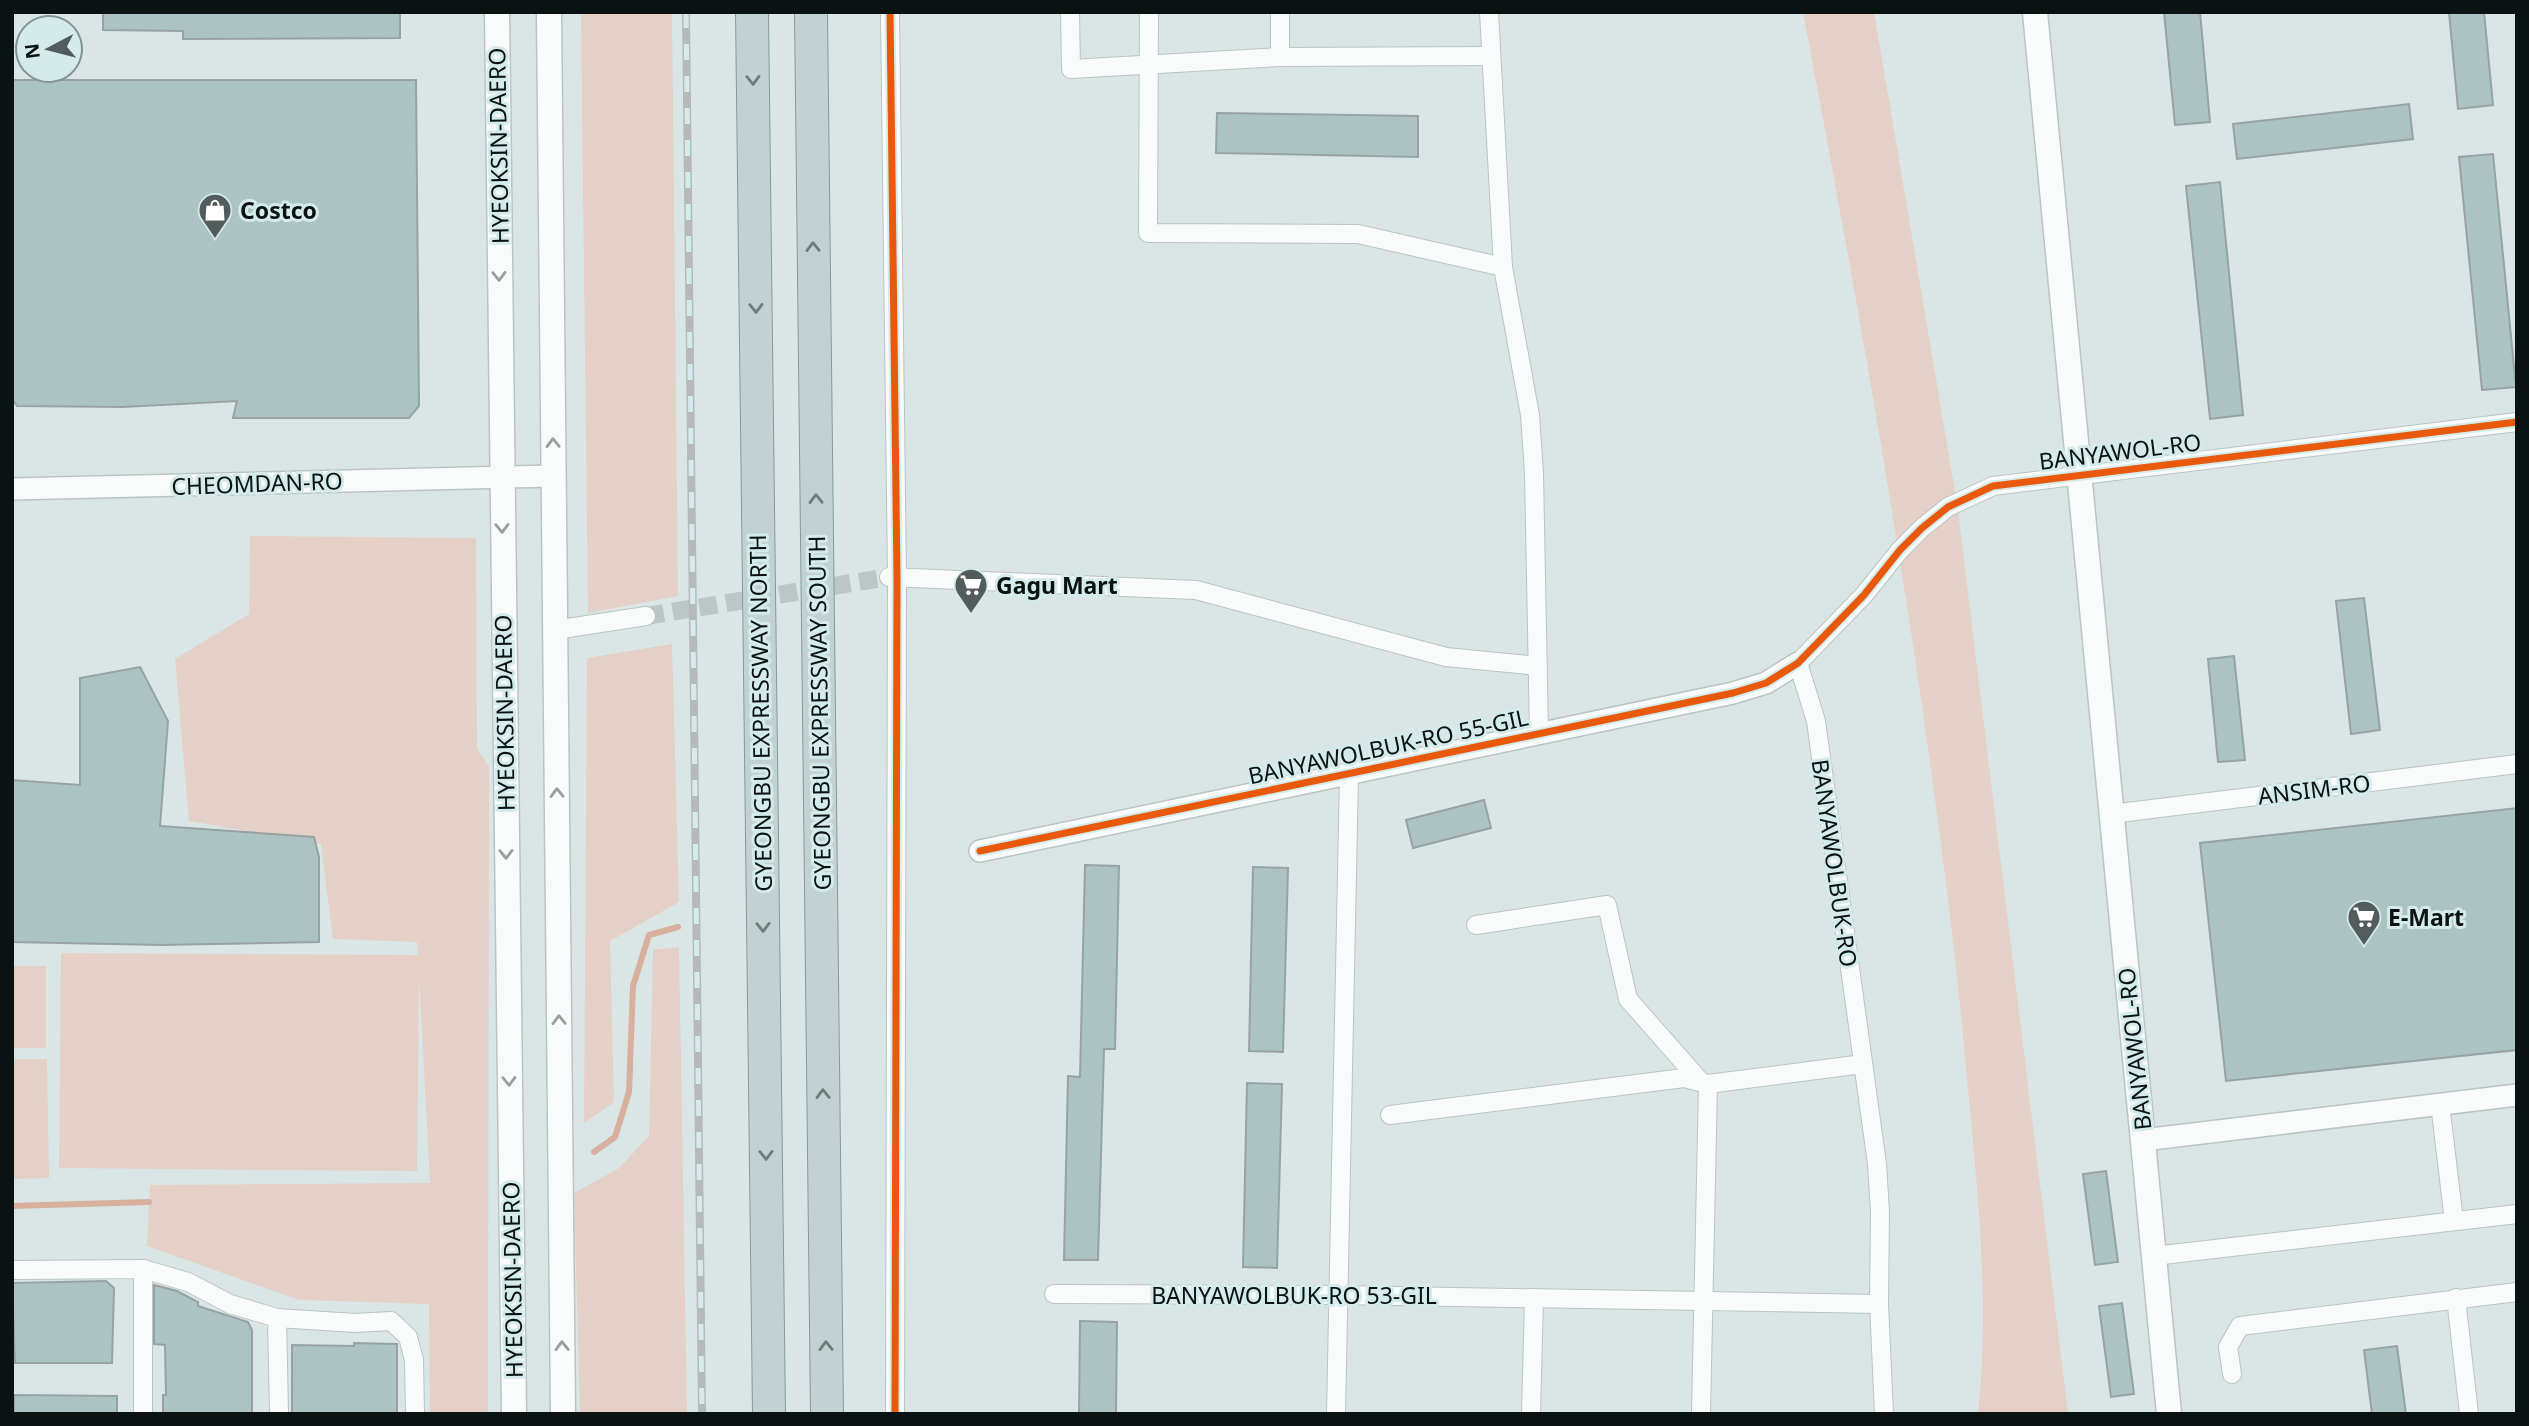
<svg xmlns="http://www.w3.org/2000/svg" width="2529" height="1426" font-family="'Noto Sans',sans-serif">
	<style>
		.green { fill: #e4d0c7 }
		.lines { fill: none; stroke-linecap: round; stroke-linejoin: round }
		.stream { stroke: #d9af9e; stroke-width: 6 }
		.building { fill: #acc3c3; stroke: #98a2a2; stroke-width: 2 }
		.minor-tunnel { stroke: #bbc6c6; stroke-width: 18; stroke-dasharray: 18 9; stroke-linecap: butt }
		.minor-casing { stroke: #bac4c4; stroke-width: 20 }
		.tertiary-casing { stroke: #bac4c4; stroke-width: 24 }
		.secondary-casing { stroke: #bac4c4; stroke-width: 27 }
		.motorway-casing { stroke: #859a9a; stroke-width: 34 }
		.minor { stroke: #f9fbfb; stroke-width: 18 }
		.tertiary { stroke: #f9fbfb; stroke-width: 21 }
		.secondary { stroke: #f9fbfb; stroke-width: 24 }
		.motorway { stroke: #c2d2d2; stroke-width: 32 }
		.rail-casing { stroke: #b5b9b9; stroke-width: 8 }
		.rail { stroke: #d5ebeb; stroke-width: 5; stroke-dasharray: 16; stroke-linecap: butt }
		.cycleway-casing { stroke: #d5ebeb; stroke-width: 11 }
		.cycleway { stroke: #e8590c; stroke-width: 7 }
		.oneway { stroke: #6f7c7c }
		.oneway2 { stroke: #999e9e }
		.labels { text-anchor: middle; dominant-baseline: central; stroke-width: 6; stroke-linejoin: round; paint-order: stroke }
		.street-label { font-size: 23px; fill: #0a1212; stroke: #d5ebeb }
		.poi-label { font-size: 23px; font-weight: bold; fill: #0a1212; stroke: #d5ebeb; text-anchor: start }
	</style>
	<rect width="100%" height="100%" fill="#dae6e6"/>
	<!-- green -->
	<g class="green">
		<polygon points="581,12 672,12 678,596 588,613"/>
		<path d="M1803,12h71l83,491 111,911h-90c14,-130 -5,-261 -16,-390 -10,-100 -23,-198 -37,-297 -34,-239 -77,-477 -122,-715z"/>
		<polygon points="250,536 476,538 477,748 489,767 488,1414 430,1414 429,1304 299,1300 147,1246 150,1185 430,1183 419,977 417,1171 59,1168 61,953 418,955 417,942 333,939 321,844 189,821 175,659 249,614"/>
		<polygon points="672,644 679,902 610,941 614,1102 584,1123 587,658"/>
		<polygon points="679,947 687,1414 580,1414 574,1193 619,1168 649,1136 653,950"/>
		<rect x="12" y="966" width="34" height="82"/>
		<polygon points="12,1059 47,1059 49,1178 12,1179"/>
	</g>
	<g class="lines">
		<!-- stream -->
		<g class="stream">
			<polyline points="594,1152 615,1137 629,1092 633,986 649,935 678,927"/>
			<polyline points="12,1206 149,1202"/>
		</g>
	</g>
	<!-- building -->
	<g class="building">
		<polygon points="103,12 400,12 400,38 183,39 183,31 103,30"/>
		<polygon points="2164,12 2200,12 2210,122 2175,125"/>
		<polygon points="2449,12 2484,12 2493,105 2458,109"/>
		<polygon points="12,80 416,80 419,406 409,418 233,418 237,401 123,407 17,406 12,399"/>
		<polygon points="2409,104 2413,139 2237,159 2233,124"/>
		<polygon points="1217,113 1418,116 1418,157 1216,153"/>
		<polygon points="2493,154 2516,387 2482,390 2459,157"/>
		<polygon points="2220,182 2243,415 2210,419 2186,186"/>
		<polygon points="2364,598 2380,730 2351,734 2336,601"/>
		<polygon points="2234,656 2245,760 2218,762 2208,659"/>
		<polygon points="140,667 168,721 160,826 314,837 319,857 319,942 161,945 12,942 12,780 80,785 80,678"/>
		<polygon points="1484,800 1491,828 1413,848 1406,820"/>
		<polygon points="2517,808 2517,1050 2226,1081 2200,843"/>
		<polygon points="1085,865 1119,866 1115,1049 1104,1049 1098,1260 1064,1260 1068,1076 1080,1077"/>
		<polygon points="1253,867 1288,868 1283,1052 1249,1051"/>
		<polygon points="1247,1083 1282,1084 1277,1268 1243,1267"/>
		<polygon points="2106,1171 2118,1262 2095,1265 2083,1174"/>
		<polygon points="106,1281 114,1288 112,1363 15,1363 12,1283"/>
		<polygon points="154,1285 177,1291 198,1302 198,1306 248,1322 252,1330 252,1414 163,1414 163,1395 166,1395 165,1345 154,1344"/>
		<polygon points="2122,1303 2134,1394 2111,1397 2099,1306"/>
		<polygon points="1080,1321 1117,1322 1116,1414 1079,1414"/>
		<polygon points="354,1343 397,1344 397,1414 292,1414 292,1345 354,1346"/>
		<polygon points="2397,1346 2406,1414 2372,1414 2364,1350"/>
		<polygon points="14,1395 117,1396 117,1414 14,1414"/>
	</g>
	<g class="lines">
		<!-- minor-tunnel -->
		<polyline class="minor-tunnel" points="646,616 889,577"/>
		<defs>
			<g id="minor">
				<polyline points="890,12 897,577 895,1414"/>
				<polyline points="1070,12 1071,69 1280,57"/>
				<polyline points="1149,12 1148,233 1358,234 1503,267 1530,415 1534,473 1539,734"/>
				<polyline points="1280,12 1280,57 1490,56"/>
				<polyline points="1489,12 1503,267"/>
				<polyline points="889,577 1196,590 1446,657 1538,666"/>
				<polyline points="555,630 646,616"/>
				<polyline points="2111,814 2517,764"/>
				<polyline points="1476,925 1607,905 1628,999 1701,1082"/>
				<polyline points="2440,1104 2454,1221"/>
				<polyline points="1390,1115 1684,1078 1708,1084 1863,1064"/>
				<polyline points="2154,1256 2517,1214"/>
				<polyline points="143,1269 143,1414"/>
				<polyline points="12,1270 143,1269 188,1282 230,1304 277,1318 355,1323 391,1321 408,1337 414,1360 415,1414"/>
				<polyline points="1054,1294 1338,1295 1879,1304"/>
				<polyline points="2456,1298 2469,1414"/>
				<polyline points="277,1318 279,1414"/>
				<polyline points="2232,1374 2228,1347 2240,1326 2517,1292"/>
				<polyline points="1336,1414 1349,774"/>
				<polyline points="1531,1414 1534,1298"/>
				<polyline points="1701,1414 1708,1084"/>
				<polyline points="1884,1414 1879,1304 1880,1212 1877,1164 1816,721 1798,663 1864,595 1900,550 1922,528 1948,507 1993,486 2517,422"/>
			</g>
			<g id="tertiary">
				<polyline points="12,489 554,476"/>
				<polyline points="980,851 1733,693 1766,683 1798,663"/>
				<polyline points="2143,1140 2517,1095"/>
			</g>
			<g id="secondary">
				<polyline points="497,12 514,1414"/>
				<polyline points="549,12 563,1414"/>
				<polyline points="2035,12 2169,1414"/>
			</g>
			<g id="motorway">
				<polyline points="752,12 769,1414"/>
				<polyline points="811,12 827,1414"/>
			</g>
		</defs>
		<!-- minor casing -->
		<use href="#minor" class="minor-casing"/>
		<!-- tertiary casing -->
		<use href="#tertiary" class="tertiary-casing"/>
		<!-- secondary casing -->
		<use href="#secondary" class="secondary-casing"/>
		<!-- motorway casing -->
		<use href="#motorway" class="motorway-casing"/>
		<!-- minor -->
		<use href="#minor" class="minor"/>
		<!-- tertiary -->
		<use href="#tertiary" class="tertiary"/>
		<!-- secondary -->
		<use href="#secondary" class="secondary"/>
		<!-- motorway -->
		<use href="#motorway" class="motorway"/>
		<defs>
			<polyline id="rail" points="686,12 702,1414"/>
		</defs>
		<!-- rail casing -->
		<use href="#rail" class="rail-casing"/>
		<!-- rail -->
		<use href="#rail" class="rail"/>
		<defs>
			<g id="cycleway">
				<polyline points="890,12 897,577 895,1414"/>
				<polyline points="980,851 1733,693 1766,683 1798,663 1864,595 1900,550 1922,528 1948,507 1993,486 2517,422"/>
			</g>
		</defs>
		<!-- cycleway casing -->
		<use href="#cycleway" class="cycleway-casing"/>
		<!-- cycleway -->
		<use href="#cycleway" class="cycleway"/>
	</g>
	<!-- one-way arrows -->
	<defs><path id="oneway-chevron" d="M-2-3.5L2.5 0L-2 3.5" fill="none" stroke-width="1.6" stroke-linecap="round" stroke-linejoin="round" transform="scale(1.75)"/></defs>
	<g class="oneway">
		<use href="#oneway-chevron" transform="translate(753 80) rotate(89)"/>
		<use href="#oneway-chevron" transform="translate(813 247) rotate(-91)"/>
		<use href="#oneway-chevron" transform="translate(756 308) rotate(89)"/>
		<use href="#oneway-chevron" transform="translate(816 499) rotate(-91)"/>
		<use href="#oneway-chevron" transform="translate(763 927) rotate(89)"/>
		<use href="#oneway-chevron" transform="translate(823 1094) rotate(-91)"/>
		<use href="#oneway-chevron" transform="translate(766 1155) rotate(89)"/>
		<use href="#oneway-chevron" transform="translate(826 1346) rotate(-91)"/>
	</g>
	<g class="oneway2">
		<use href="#oneway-chevron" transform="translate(499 276) rotate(89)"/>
		<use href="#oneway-chevron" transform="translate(553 443) rotate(-91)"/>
		<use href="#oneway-chevron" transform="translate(502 528) rotate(89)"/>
		<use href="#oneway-chevron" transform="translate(557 793) rotate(-91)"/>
		<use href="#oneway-chevron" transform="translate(506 854) rotate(89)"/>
		<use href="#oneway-chevron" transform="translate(559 1020) rotate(-91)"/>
		<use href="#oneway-chevron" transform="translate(509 1081) rotate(89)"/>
		<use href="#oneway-chevron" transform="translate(562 1346) rotate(-91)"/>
	</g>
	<!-- icons -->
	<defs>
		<symbol id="shop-pin" viewBox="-11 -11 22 30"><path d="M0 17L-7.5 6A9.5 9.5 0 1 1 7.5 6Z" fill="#535c5c" stroke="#d5ebeb"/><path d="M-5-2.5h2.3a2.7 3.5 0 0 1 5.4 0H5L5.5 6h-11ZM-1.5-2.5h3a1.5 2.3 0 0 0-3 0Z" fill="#fff"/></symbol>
		<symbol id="supermarket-pin" viewBox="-11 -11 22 30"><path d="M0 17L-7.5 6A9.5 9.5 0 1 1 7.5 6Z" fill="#535c5c" stroke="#d5ebeb"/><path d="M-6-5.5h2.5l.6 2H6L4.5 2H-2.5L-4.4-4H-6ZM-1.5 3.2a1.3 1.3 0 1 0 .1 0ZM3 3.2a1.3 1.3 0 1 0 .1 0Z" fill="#fff"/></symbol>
	</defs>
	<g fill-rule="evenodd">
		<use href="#shop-pin" x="196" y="191" width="38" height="52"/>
		<use href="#supermarket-pin" x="952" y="566" width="38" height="52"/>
		<use href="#supermarket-pin" x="2345" y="898" width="38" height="52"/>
	</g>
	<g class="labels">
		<!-- street labels -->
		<g class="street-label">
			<text transform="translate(498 146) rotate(-91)">HYEOKSIN-DAERO</text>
			<text transform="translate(2120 451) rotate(-7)">BANYAWOL-RO</text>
			<text transform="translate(257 483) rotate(-2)">CHEOMDAN-RO</text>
			<text transform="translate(504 713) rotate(-91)">HYEOKSIN-DAERO</text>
			<text transform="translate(760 713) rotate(-91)">GYEONGBU EXPRESSWAY NORTH</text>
			<text transform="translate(819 713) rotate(-91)">GYEONGBU EXPRESSWAY SOUTH</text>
			<text transform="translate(1388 746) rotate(-12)">BANYAWOLBUK-RO 55-GIL</text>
			<text transform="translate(2314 789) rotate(-7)">ANSIM-RO</text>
			<text transform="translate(1835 863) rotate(82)">BANYAWOLBUK-RO</text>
			<text transform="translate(2134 1049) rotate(-96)">BANYAWOL-RO</text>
			<text transform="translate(512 1280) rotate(-91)">HYEOKSIN-DAERO</text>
			<text x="1294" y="1295">BANYAWOLBUK-RO 53-GIL</text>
		</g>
		<!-- poi labels -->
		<g class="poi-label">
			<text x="240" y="210">Costco</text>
			<text x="996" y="585">Gagu Mart</text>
			<text x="2388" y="917">E-Mart</text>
		</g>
	</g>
	<!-- border -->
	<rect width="2529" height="1426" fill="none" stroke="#0a1212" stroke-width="28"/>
	<!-- north arrow -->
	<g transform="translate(49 49) rotate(263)"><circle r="33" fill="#d5ebeb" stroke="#849494" stroke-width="2"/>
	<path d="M0-5L12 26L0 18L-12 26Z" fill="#535c5c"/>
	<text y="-10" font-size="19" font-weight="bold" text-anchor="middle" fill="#0a1212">N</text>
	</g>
</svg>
